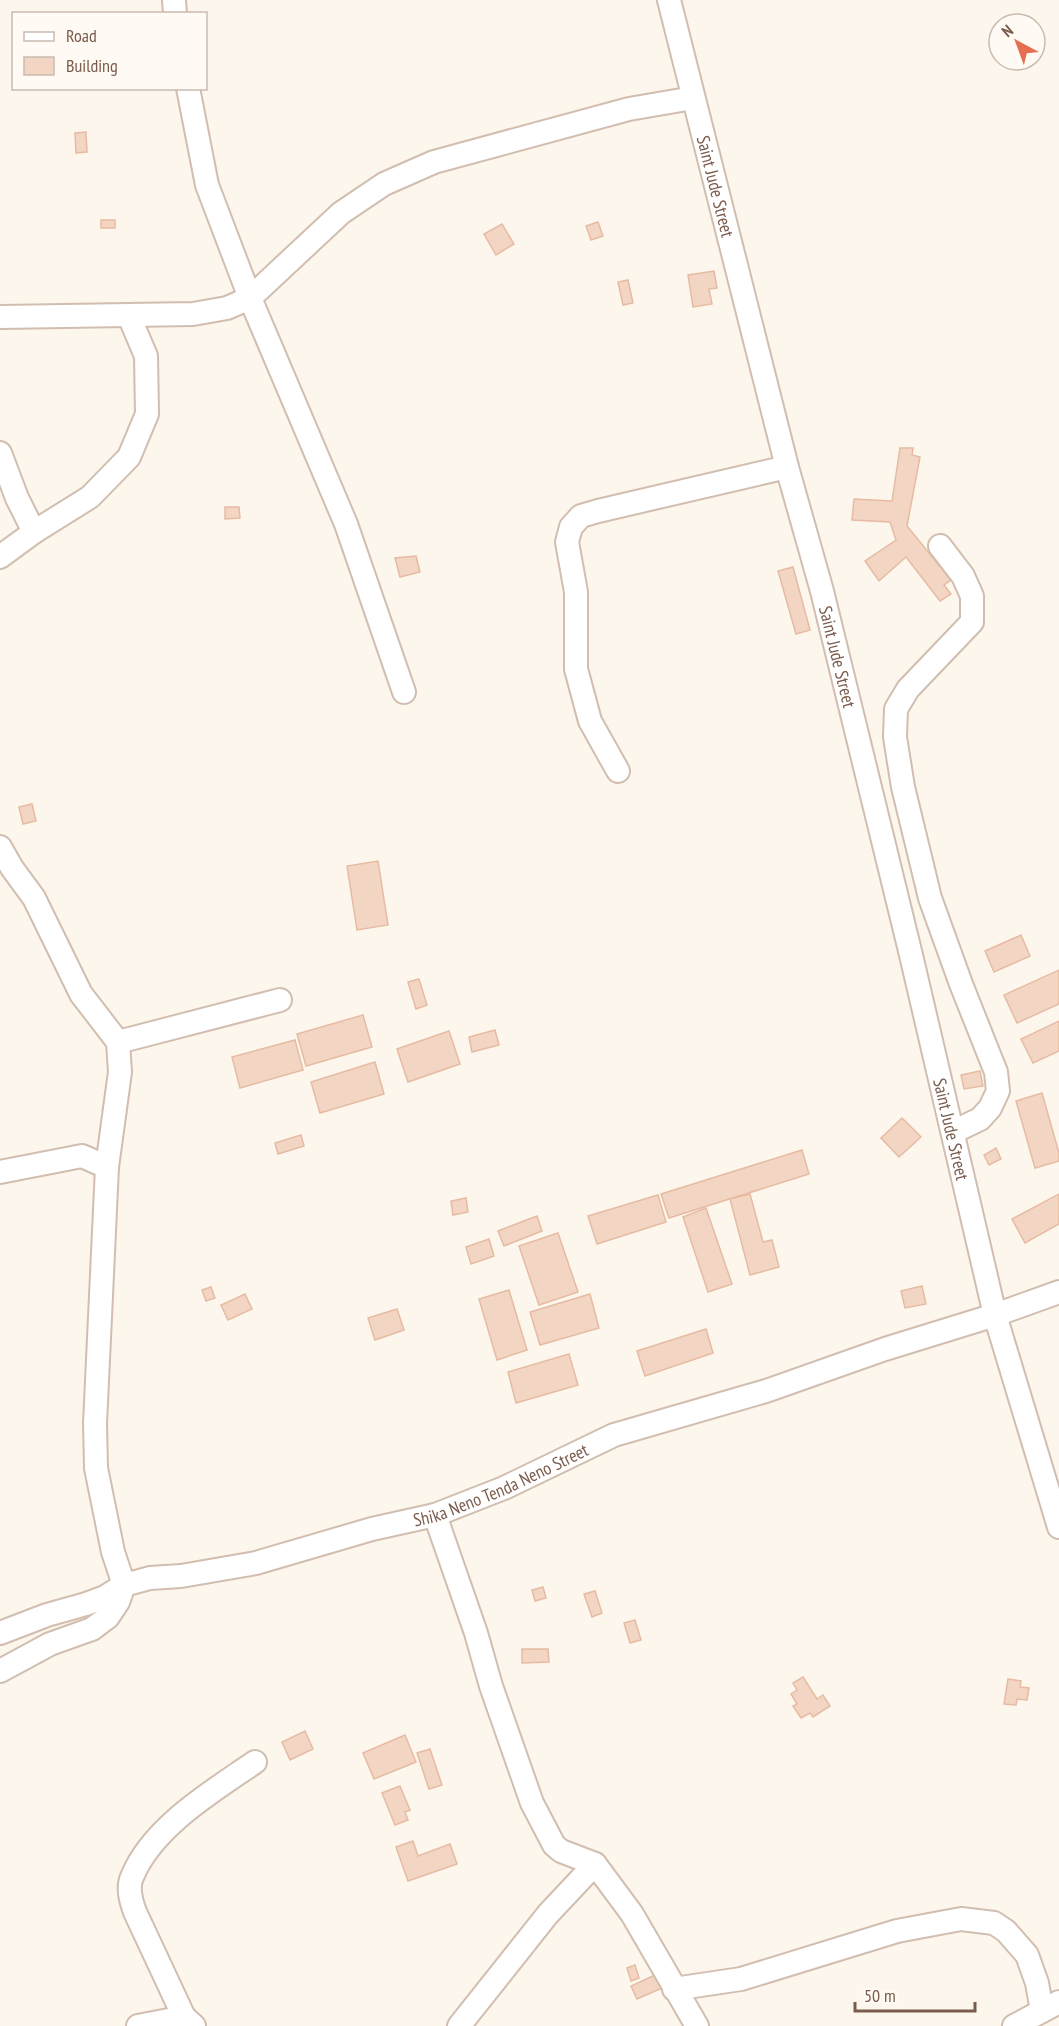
<svg xmlns="http://www.w3.org/2000/svg" width="1059" height="2026" font-family="'PT Sans Narrow',sans-serif">
	<style>
		.building { fill: #f3d5c3; stroke: #e6bba3; stroke-width: 1.5 }
		.lines { fill: none; stroke-linecap: round; stroke-linejoin: round }
		.minor-casing { stroke: #d1beb0; stroke-width: 26 }
		.minor { stroke: #fff; stroke-width: 22 }
		.labels { text-anchor: middle; dominant-baseline: central; stroke-width: 6; stroke-linejoin: round; paint-order: stroke }
		.street-label { font-size: 18px; fill: #7a5c4d; stroke: #fffaf3 }
	</style>
	<rect width="100%" height="100%" fill="#fdf6ec"/>
	<!-- building -->
	<g class="building">
		<polygon points="86,132 87,152 76,153 75,133"/>
		<rect x="101" y="220" width="14" height="8"/>
		<polygon points="598,222 603,236 591,240 586,226"/>
		<polygon points="502,224 514,244 496,255 484,234"/>
		<polygon points="714,271 717,288 709,289 712,304 693,307 688,275"/>
		<polygon points="628,280 633,303 623,305 618,282"/>
		<polygon points="900,448 913,448 912,455 920,457 907,526 951,580 944,585 951,594 940,601 906,557 879,581 865,561 896,540 890,522 852,520 854,499 892,501"/>
		<polygon points="225,507 239,507 240,518 225,519"/>
		<polygon points="416,556 420,572 400,577 395,558"/>
		<polygon points="793,567 810,630 796,634 778,571"/>
		<polygon points="32,804 36,821 23,824 19,807"/>
		<polygon points="378,861 388,925 357,930 347,866"/>
		<polygon points="1021,935 1030,956 994,972 985,951"/>
		<polygon points="1059,970 1059,1004 1017,1023 1004,995"/>
		<polygon points="419,979 427,1005 416,1009 408,982"/>
		<polygon points="363,1015 372,1047 306,1066 297,1034"/>
		<polygon points="1059,1021 1059,1051 1033,1063 1021,1039"/>
		<polygon points="495,1030 499,1045 472,1052 469,1037"/>
		<polygon points="449,1031 460,1064 408,1082 397,1049"/>
		<polygon points="295,1040 303,1070 240,1088 232,1057"/>
		<polygon points="375,1062 384,1094 320,1113 311,1082"/>
		<polygon points="980,1071 983,1086 964,1089 961,1075"/>
		<polygon points="1042,1093 1059,1153 1059,1161 1035,1168 1016,1101"/>
		<polygon points="902,1118 921,1137 899,1157 881,1138"/>
		<polygon points="301,1135 304,1146 278,1154 275,1143"/>
		<polygon points="996,1148 1001,1159 989,1165 984,1155"/>
		<polygon points="802,1150 809,1174 669,1218 661,1194"/>
		<polygon points="750,1194 763,1242 772,1240 779,1267 750,1275 730,1199"/>
		<polygon points="1059,1194 1059,1224 1025,1243 1012,1219"/>
		<polygon points="658,1195 666,1222 597,1244 588,1216"/>
		<polygon points="466,1198 468,1212 453,1215 451,1201"/>
		<polygon points="706,1208 732,1284 708,1292 683,1217"/>
		<polygon points="537,1216 542,1231 504,1246 498,1231"/>
		<polygon points="558,1233 578,1292 539,1305 519,1246"/>
		<polygon points="489,1239 494,1256 471,1264 466,1247"/>
		<polygon points="922,1286 926,1304 905,1308 901,1291"/>
		<polygon points="211,1287 215,1298 206,1301 202,1290"/>
		<polygon points="509,1290 527,1350 497,1360 479,1299"/>
		<polygon points="245,1294 252,1309 228,1320 221,1305"/>
		<polygon points="590,1294 599,1328 540,1345 530,1312"/>
		<polygon points="397,1309 404,1330 375,1340 368,1318"/>
		<polygon points="706,1329 713,1353 645,1376 637,1351"/>
		<polygon points="569,1354 578,1385 516,1403 508,1372"/>
		<polygon points="543,1587 546,1598 535,1601 532,1590"/>
		<polygon points="595,1591 602,1613 592,1617 584,1594"/>
		<polygon points="635,1620 641,1640 630,1643 624,1623"/>
		<polygon points="522,1649 548,1649 549,1662 522,1663"/>
		<polygon points="803,1677 817,1699 823,1695 830,1706 813,1717 810,1713 801,1718 793,1706 797,1704 791,1694 797,1690 793,1683"/>
		<polygon points="1008,1679 1021,1681 1020,1687 1029,1688 1027,1700 1017,1699 1016,1705 1004,1704"/>
		<polygon points="305,1731 313,1749 290,1760 282,1742"/>
		<polygon points="405,1735 416,1762 374,1779 363,1753"/>
		<polygon points="430,1749 442,1785 429,1789 417,1753"/>
		<polygon points="400,1786 410,1810 405,1812 408,1820 395,1825 382,1793"/>
		<polygon points="413,1841 418,1856 450,1844 457,1864 408,1881 396,1847"/>
		<polygon points="635,1965 639,1978 631,1981 627,1968"/>
		<polygon points="657,1974 662,1988 637,1999 631,1986"/>
	</g>
	<g class="lines">
		<defs>
			<g id="minor">
				<polyline points="174,0 175,14"/>
				<path id="s1" d="M669,0l118,467 35,124 89,364 84,360 64,212"/>
				<polyline points="188,88 207,185 250,298 346,524 404,692"/>
				<polyline points="0,317 193,314 227,308 250,298 341,213 384,184 434,162 629,109 693,98"/>
				<polyline points="0,453 17,498 34,532"/>
				<polyline points="940,546 963,576 972,596 972,622 908,689 896,709 895,737 903,787 930,898 961,984 996,1072 998,1091 990,1108 980,1119 953,1132"/>
				<polyline points="0,557 34,532 90,497 129,457 147,414 146,356 129,316"/>
				<polyline points="618,771 590,721 576,669 576,592 567,542 571,527 581,516 598,511 787,467"/>
				<polyline points="0,847 12,868 34,898 81,994 118,1042 120,1072 107,1167 95,1424 96,1468 113,1552 124,1585 118,1602 108,1617 92,1629 50,1644 0,1671"/>
				<polyline points="118,1042 280,1000"/>
				<polyline points="0,1172 82,1156 107,1167"/>
				<polyline points="435,1515 476,1633 491,1686 532,1803 554,1845 561,1851 595,1864 632,1914 697,2026"/>
				<path id="s2" d="M0,1633l47,-18 39,-11 19,-7 19,-12 26,-7 31,-2 75,-13 116,-34 63,-14 69,-27 110,-53 152,-44 119,-42 110,-34 64,-23"/>
				<polyline points="674,1989 741,1979 897,1931 961,1919 994,1923 1006,1931 1027,1955 1037,1983 1042,2011"/>
				<path d="M184,2017l-49,-105c-4,-11 -8,-24 -3,-35 20,-50 81,-86 123,-115"/>
				<polyline points="138,2026 184,2017 194,2026"/>
				<polyline points="459,2026 548,1914 595,1864"/>
				<polyline points="1014,2026 1059,2002"/>
			</g>
		</defs>
		<!-- minor casing -->
		<use href="#minor" class="minor-casing"/>
		<!-- minor -->
		<use href="#minor" class="minor"/>
	</g>
	<g class="labels">
		<!-- street labels -->
		<g class="street-label">
			<text stroke="none"><textPath href="#s1" startOffset="192">Saint Jude Street</textPath></text>
			<text stroke="none"><textPath href="#s1" startOffset="678">Saint Jude Street</textPath></text>
			<text stroke="none"><textPath href="#s1" startOffset="1164">Saint Jude Street</textPath></text>
			<text stroke="none"><textPath href="#s2" startOffset="525">Shika Neno Tenda Neno Street</textPath></text>
		</g>
	</g>
	<!-- legend -->
	<rect x="12" y="12" width="195" height="78" fill="#fffaf3" stroke="#cabbb1" stroke-width="1.5"/>
	<rect x="24" y="32" width="30" height="9" fill="#ffffff" stroke="#cabbb1" stroke-width="1.5"/>
	<text x="66" y="42" font-size="18" fill="#7a5c4d">Road</text>
	<rect x="24" y="57" width="30" height="18" fill="#f3d5c3" stroke="#cabbb1" stroke-width="1.5"/>
	<text x="66" y="72" font-size="18" fill="#7a5c4d">Building</text>
	<!-- north arrow -->
	<g transform="translate(1017 42) rotate(319)"><circle r="28" fill="#fffaf3" stroke="#cabbb1" stroke-width="1.5"/>
	<path d="M0-4.5L10 22L0 15L-10 22Z" fill="#e76f51"/>
	<text y="-9" font-size="16" font-weight="bold" text-anchor="middle" fill="#7a5c4d">N</text>
	</g>
	<!-- scale -->
	<path d="M855 2002v9h120v-9" fill="none" stroke="#7a5c4d" stroke-width="3"/>
	<text x="864" y="2002" font-size="18" fill="#7a5c4d" stroke="#fffaf3" stroke-width="4.5" paint-order="stroke">50 m</text>
</svg>
